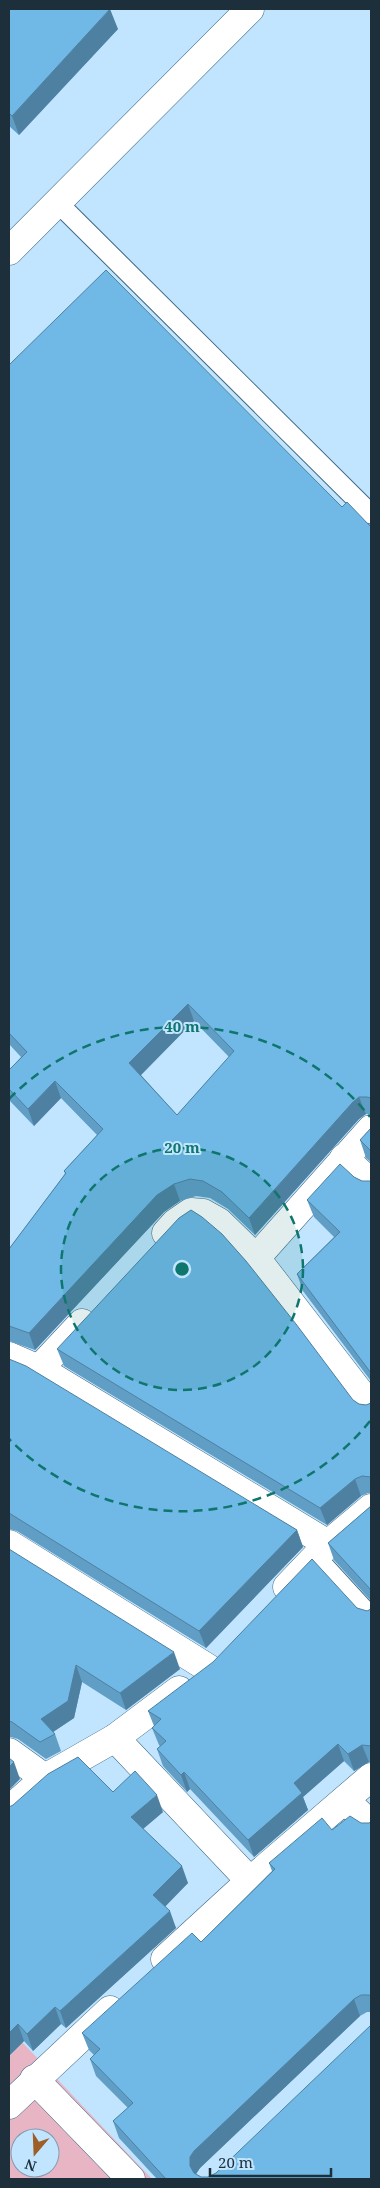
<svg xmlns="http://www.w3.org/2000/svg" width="380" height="2188" font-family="'Noto Serif',serif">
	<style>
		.green { fill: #e8b5c5; fill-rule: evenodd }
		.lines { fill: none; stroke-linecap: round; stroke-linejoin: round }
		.service-casing { stroke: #3e6883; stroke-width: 21 }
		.minor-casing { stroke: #3e6883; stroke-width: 29 }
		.service { stroke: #fff; stroke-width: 19 }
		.minor { stroke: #fff; stroke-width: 28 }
		.wall { fill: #609ec6; fill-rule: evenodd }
		.shaded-wall { fill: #4e81a1 }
		.building { fill: #70b8e6; stroke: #4e81a1; fill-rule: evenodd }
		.ring { fill: none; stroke: #0f766e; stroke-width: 2.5; stroke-dasharray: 9 6 }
		.centre { fill: #0f766e; stroke: #c1e5fe; stroke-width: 2.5 }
		.ring-label { font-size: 15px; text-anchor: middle; font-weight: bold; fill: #0f766e; stroke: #c1e5fe; stroke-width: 4; stroke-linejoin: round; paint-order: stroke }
	</style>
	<rect width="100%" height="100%" fill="#c1e5fe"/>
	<!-- green -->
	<path class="green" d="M22,2042l130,137h-143v-122zM20,2138h30v30h-30z"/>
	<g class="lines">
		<defs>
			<g id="service">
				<polyline points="57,202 371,514"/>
				<polyline points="316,1557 371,1617"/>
			</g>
			<g id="minor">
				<polyline points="9,251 250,9"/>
				<polyline points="344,1158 371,1183"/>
				<polyline points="166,1233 175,1223 191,1212 203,1213 219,1222 256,1258 371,1407"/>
				<polyline points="256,1258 371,1129"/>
				<polyline points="9,1356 39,1369 328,1544"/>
				<polyline points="39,1369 82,1323"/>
				<polyline points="9,1544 208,1668"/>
				<polyline points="287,1587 328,1544 371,1508"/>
				<polyline points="115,1738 250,1881"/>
				<polyline points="9,1752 45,1778"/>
				<polyline points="345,1800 371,1825"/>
				<polyline points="9,1810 45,1778 115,1738 179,1690"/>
				<polyline points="165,1959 250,1881 371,1777"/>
				<polyline points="34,2079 131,2179"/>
				<polyline points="9,2105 110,2010"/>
			</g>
		</defs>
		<!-- service casing -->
		<use href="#service" class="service-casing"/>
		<!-- minor casing -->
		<use href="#minor" class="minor-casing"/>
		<!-- service -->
		<use href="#service" class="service"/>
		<!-- minor -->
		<use href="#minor" class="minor"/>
	</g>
	<!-- wall -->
	<g class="wall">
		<polygon points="9,9 118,29 19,135 9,126"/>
		<path d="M9,365l333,142 29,20v587h-5l-7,5 -104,116 -27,-26 -18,-11 -14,-2 -16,5 -16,11 -129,138 -26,-9v-92l56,-75 -1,-3 33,-36 -36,-37 -27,28 -25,-26v-30l12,-13 -12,-13zM194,1021l35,36 -52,58 -36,-40z"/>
		<polygon points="371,1128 371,1162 366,1158 360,1140"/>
		<polygon points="354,1177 362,1181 370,1181 371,1180 371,1381 303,1291 297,1274 334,1237 314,1217 307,1200"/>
		<polygon points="57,1349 353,1400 359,1404 366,1405 371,1403 371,1493 368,1493 361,1496 327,1525 64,1366"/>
		<polygon points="9,1359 297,1530 303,1547 206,1648 17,1531 9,1529"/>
		<polygon points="371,1506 371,1601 334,1560 328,1543"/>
		<polygon points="9,1549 180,1669 126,1710 82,1682 74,1718 53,1732 55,1734 61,1751 46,1759 18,1739 11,1737 9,1737"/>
		<polygon points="357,1608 367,1611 371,1609 371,1762 369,1762 354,1771 344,1761 303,1797 308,1810 254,1857 190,1789 187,1792 163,1766 157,1749 160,1746 159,1745 152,1728 154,1726 148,1711"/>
		<polygon points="113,1792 163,1812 143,1829 188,1883 165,1906 176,1928 66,2028 61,2024 33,2051 24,2041 9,2056 9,1807"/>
		<polygon points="371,1822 371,2012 367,2012 360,2016 200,2168 196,2174 201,2177 371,2179 157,2179 119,2138 113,2121 128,2108 96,2076 90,2059 94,2055 89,2050 82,2033 201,1942 272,1871 269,1863 332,1830 361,1823 369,1823"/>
	</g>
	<!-- shaded-wall -->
	<g class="shaded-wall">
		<polygon points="110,9 118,29 19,135 12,116"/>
		<polygon points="188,1004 194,1021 136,1080 129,1063"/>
		<polygon points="55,1081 61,1098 34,1126 28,1109"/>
		<polygon points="359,1097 366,1114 359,1119 255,1235 249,1218 353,1102"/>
		<polygon points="174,1184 180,1201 164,1212 35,1350 29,1333 157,1195"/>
		<polygon points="355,1479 361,1496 327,1525 320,1508"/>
		<polygon points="297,1530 303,1547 206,1648 199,1631"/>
		<polygon points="174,1652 180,1669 126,1710 120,1693"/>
		<polygon points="76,1665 82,1682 74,1718 47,1736 41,1719"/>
		<polygon points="338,1744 344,1761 303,1797 308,1810 254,1857 248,1840 294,1783"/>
		<polygon points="362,1745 369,1762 354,1771 348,1754"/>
		<polygon points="14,1762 20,1779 9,1790 9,1767"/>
		<polygon points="184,1772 190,1789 187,1792 181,1775"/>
		<polygon points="157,1795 163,1812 137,1834 131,1817"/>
		<polygon points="182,1866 188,1883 160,1912 153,1895"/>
		<polygon points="170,1911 176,1928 66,2028 60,2011"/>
		<polygon points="354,1999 360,2016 200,2168 196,2174 196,2179 190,2166 190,2157 194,2151"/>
		<polygon points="55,2007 61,2024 33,2051 27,2034"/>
		<polygon points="18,2024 24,2041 9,2056 9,2033"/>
	</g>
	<!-- building -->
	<g class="building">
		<polygon points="9,9 110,9 12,116 9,113"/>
		<path d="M106,270l236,237 5,-5 24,25v571l-4,-1h-8l-6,5 -104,116 -27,-26 -19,-11 -13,-2 -16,5 -17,11 -128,138 -20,-7v-77l57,-76 -2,-2 39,-42 -48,-48 -27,28 -19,-20v-19l18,-18 -18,-19v-668zM188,1004l46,47 -57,64 -48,-52z"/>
		<polygon points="371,1128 371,1151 360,1140"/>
		<polygon points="340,1164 354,1177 362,1181 370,1181 371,1180 371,1373 297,1274 340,1232 307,1200"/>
		<polygon points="191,1210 202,1217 222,1234 246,1261 296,1324 353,1400 359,1404 366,1405 371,1403 371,1477 362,1476 355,1479 320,1508 57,1349 179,1218"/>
		<polygon points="9,1359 26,1366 297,1530 199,1631 9,1513"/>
		<polygon points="371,1506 371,1590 328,1543"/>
		<polygon points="9,1549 174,1652 120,1693 76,1665 68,1701 41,1719 55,1734 40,1742 12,1722 9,1721"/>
		<polygon points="312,1559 357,1608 367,1611 371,1609 371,1746 362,1745 348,1754 338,1744 294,1783 302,1793 248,1840 184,1772 181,1775 157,1749 166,1741 152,1728 161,1719 148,1711 213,1662"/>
		<polygon points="78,1757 113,1792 135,1771 157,1795 131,1817 182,1866 153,1895 170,1911 60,2011 55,2007 27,2034 18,2024 9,2033 9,1807 13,1805 48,1774"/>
		<polygon points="9,1758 14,1762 9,1767"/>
		<polygon points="350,1816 361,1823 369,1823 371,1822 371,1996 369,1995 361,1995 354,1999 194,2151 190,2157 190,2166 194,2173 201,2177 208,2177 216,2173 371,2025 371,2179 166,2179 113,2121 133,2103 90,2059 100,2049 82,2033 192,1933 201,1942 275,1869 269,1863 322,1818 332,1830"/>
	</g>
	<!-- distance rings -->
	<circle cx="182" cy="1269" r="121" fill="#0f766e" fill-opacity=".12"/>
	<g class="ring">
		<circle cx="182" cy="1269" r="121"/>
		<path d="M370 1421A242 242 0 0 1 9 1439M9 1099A242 242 0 0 1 370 1117"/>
	</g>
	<circle cx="182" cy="1269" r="8" class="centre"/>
	<g class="ring-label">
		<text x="182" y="1032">40 m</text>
		<text x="182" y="1153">20 m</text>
	</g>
	<!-- border -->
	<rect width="380" height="2188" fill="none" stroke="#1d2f3b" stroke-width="20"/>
	<!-- north arrow -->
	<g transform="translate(35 2153) rotate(199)"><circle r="24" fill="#c1e5fe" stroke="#7f9cb0"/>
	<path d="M0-4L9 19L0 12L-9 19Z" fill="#9e5e27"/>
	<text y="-8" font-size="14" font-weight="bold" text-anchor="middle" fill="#1d2f3b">N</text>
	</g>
	<!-- scale -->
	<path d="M210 2168v8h121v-8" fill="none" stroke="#1d2f3b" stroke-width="2.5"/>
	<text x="218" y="2168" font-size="15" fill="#1d2f3b" stroke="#c1e5fe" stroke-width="4" paint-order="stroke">20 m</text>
</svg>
